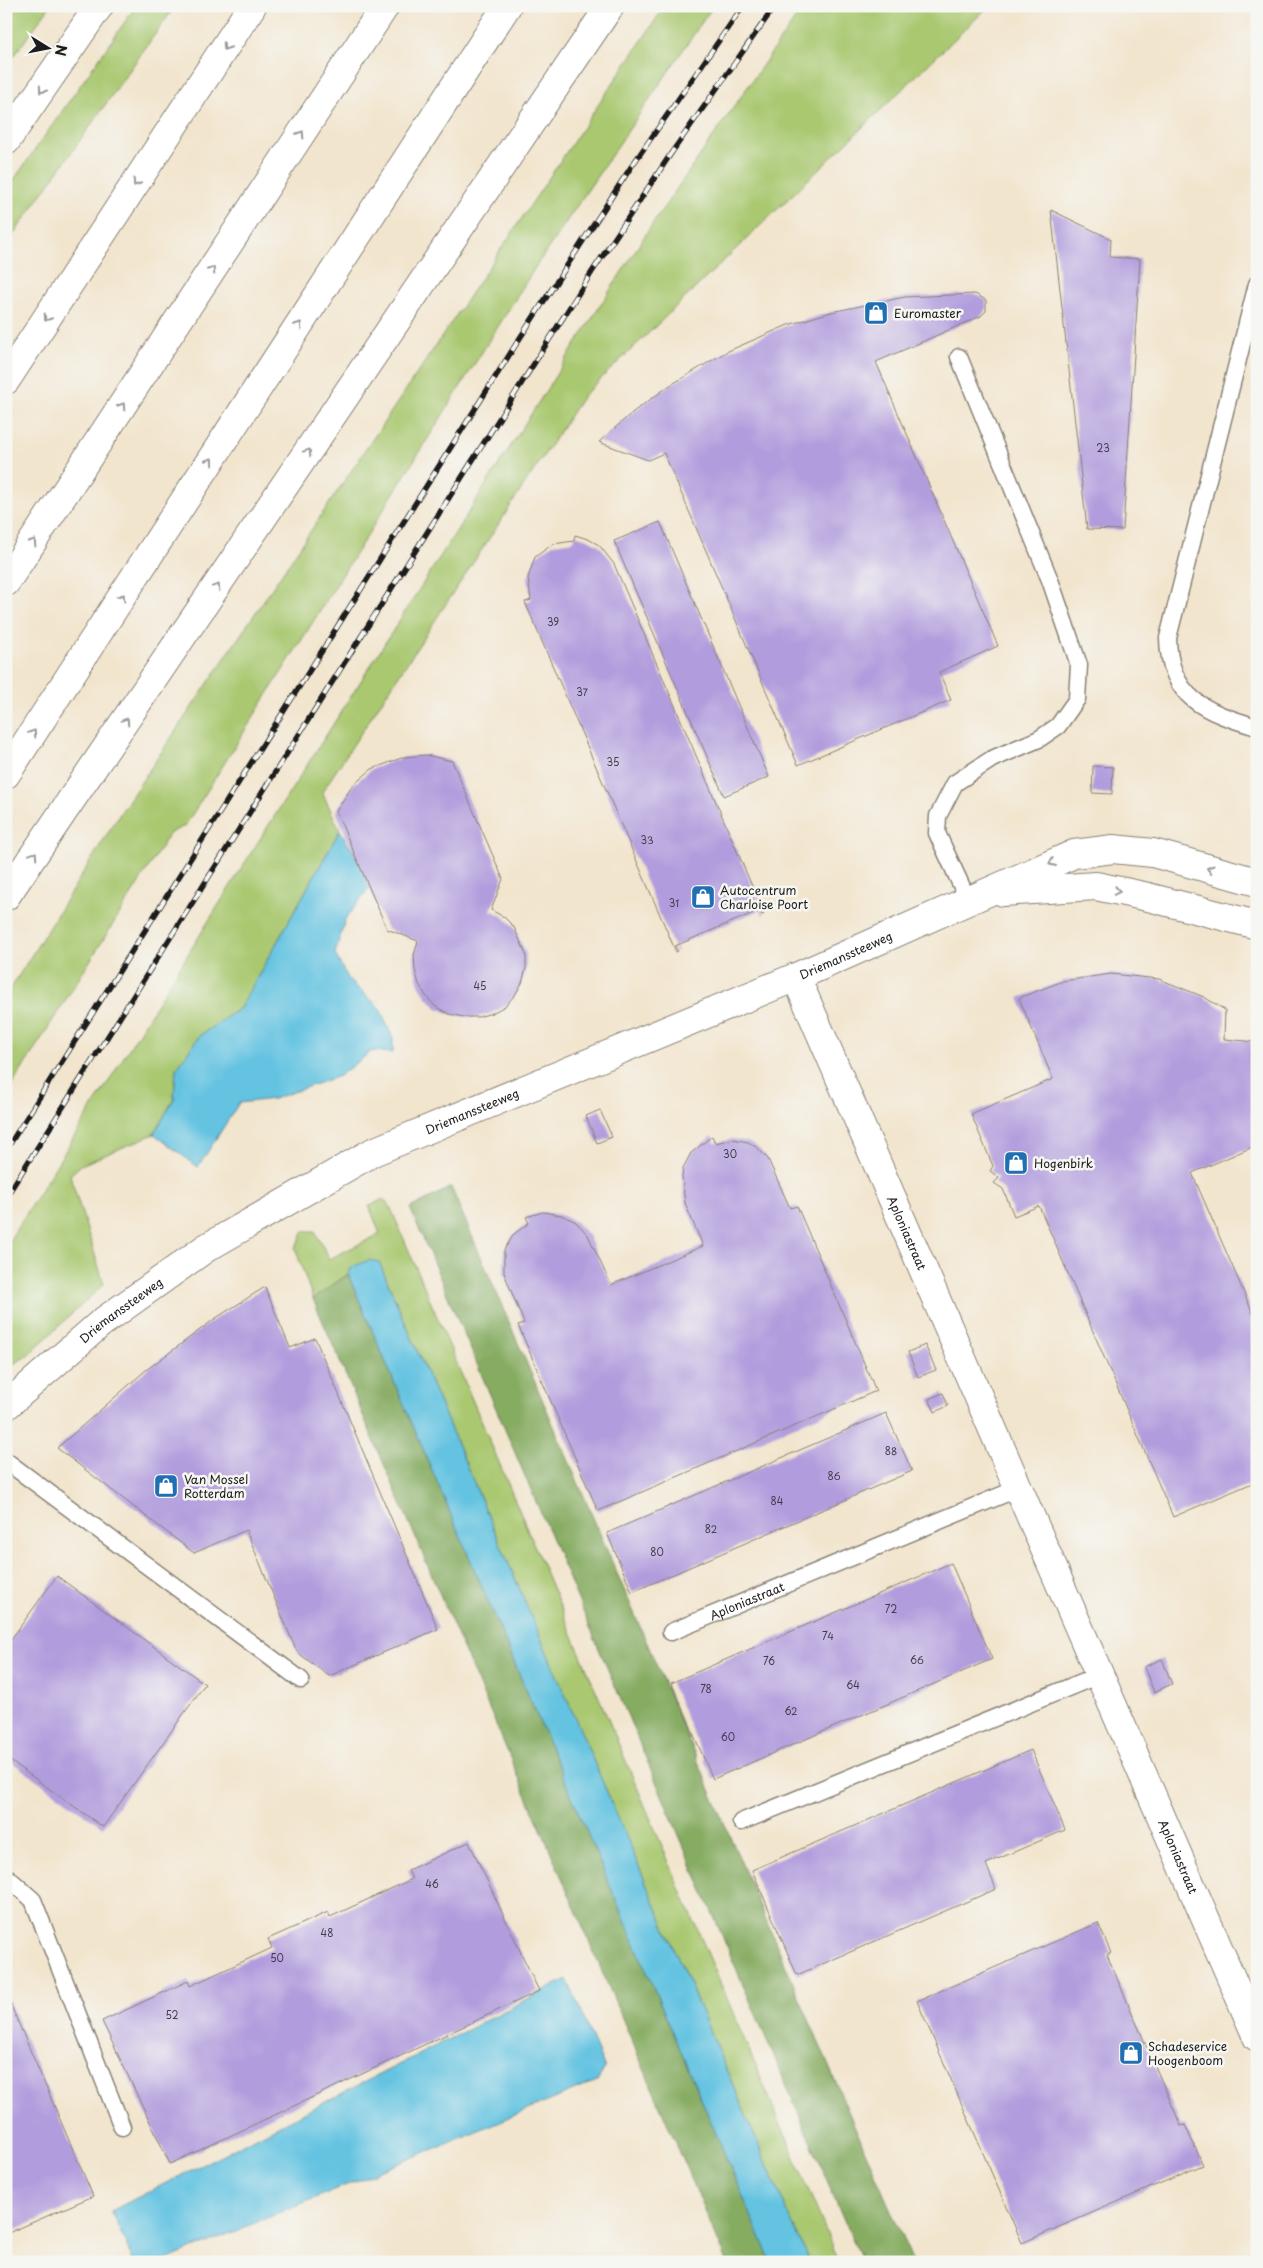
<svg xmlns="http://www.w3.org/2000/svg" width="1263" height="2268" font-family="'Playpen Sans',sans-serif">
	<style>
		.green { fill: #a9c870; stroke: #627246 }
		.forest { fill: #86ac62; stroke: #51643f }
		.water { fill: #63c3e1; stroke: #40707e }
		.building { fill: #b19cdd }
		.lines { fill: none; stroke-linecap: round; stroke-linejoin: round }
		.lane-casing { stroke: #878075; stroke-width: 19 }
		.street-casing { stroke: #878075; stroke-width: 30 }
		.secondary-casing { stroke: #878075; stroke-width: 30 }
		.highway-casing { stroke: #878075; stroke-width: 30 }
		.lane { stroke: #fff; stroke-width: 16 }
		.street { stroke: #fff; stroke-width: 28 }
		.secondary { stroke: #fff; stroke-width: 28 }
		.highway { stroke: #fff; stroke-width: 28 }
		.rail-casing { stroke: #1c1c1c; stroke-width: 5.5 }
		.rail { stroke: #f6f6f2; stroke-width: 4; stroke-dasharray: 11; stroke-linecap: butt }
		.oneway { stroke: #999 }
		.labels { text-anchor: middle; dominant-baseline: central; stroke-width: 5; stroke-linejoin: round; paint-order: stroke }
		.number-label { font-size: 10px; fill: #413c4c }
		.poi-label { font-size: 12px; fill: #1c1c1c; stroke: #f6f6f2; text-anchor: start }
		.street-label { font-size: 12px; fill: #1c1c1c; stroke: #f6f6f2 }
	</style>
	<rect width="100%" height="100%" fill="#f6f6f2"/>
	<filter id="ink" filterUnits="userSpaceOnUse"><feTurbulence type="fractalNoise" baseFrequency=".02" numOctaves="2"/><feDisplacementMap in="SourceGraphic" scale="10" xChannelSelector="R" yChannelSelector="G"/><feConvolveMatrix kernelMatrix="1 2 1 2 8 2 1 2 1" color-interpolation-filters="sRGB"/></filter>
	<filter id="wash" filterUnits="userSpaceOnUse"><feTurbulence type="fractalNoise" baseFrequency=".0096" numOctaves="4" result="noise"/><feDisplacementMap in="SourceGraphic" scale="20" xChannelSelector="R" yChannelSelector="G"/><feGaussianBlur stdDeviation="1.12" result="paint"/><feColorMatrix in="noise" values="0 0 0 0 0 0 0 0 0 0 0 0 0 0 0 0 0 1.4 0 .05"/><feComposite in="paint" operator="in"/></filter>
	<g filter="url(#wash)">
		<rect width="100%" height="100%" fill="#f2e5ce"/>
		<!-- green -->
		<g class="green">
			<polygon points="6,6 50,6 6,67"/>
			<polygon points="136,6 175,6 6,245 6,191"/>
			<polygon points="665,6 713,6 536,266 185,826 170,833 6,1095 6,996 121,812"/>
			<polygon points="804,6 989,6 583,396 322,792 340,830 240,1008 199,1036 176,1069 174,1099 154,1134 81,1165 70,1175 104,1284 27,1356 8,1367 6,1246 251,853 653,223"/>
			<polygon points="383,1199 389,1204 839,2262 809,2262 379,1262 352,1267 348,1274 313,1299 295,1248 304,1231 315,1231 329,1259 380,1234 369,1206"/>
		</g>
		<!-- forest -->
		<g class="forest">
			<polygon points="451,1187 913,2262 862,2262 410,1208"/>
			<polygon points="348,1274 771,2262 727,2262 313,1299"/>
		</g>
		<!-- water -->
		<g class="water">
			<polygon points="340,830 372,884 345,920 335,954 348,979 380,1008 393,1039 393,1053 372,1051 339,1076 273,1099 239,1103 198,1167 154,1134 174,1099 176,1069 199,1036 240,1008"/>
			<polygon points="369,1260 379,1262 809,2262 771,2262 348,1274 352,1267"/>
			<polygon points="567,1979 605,2068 597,2081 161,2262 134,2262 111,2211"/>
		</g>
		<g id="blocks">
			<!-- building -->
			<g class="building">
				<polygon points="1051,210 1111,239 1110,257 1140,259 1123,530 1087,529"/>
				<polygon points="975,294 986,300 986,311 981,316 876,362 998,646 939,672 951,700 798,765 664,453 648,460 599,442 633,412 669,386 726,352 788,325 831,312 905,297"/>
				<polygon points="660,522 769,777 724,796 614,541"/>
				<polygon points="575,535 588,539 599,545 614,564 764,914 762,915 760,910 675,946 678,951 676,952 525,602 531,600 528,578 535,557 553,544 574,541"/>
				<polygon points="426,755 452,761 503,879 491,910 504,917 514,927 526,954 526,968 522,983 515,995 505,1006 492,1013 478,1017 464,1017 449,1014 436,1007 426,996 419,984 415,970 414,955 418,941 387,929 336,811 353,785 372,769 404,757"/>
				<polygon points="1093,766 1113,767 1112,794 1092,793"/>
				<polygon points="1111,974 1159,979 1204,997 1225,1010 1224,1039 1257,1042 1257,1145 1192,1173 1257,1323 1257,1481 1173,1517 1039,1206 1014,1216 1003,1189 994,1183 999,1178 990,1171 993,1166 971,1114 1053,1079 1019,998 1063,981"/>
				<polygon points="600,1110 612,1137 597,1143 586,1116"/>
				<polygon points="712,1136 715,1143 733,1139 748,1142 758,1148 768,1159 790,1208 797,1206 876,1391 598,1511 518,1325 524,1323 504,1273 504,1250 514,1234 529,1223 526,1217 543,1212 561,1215 576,1222 588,1235 611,1285 703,1246 685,1203 682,1177 683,1168 691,1153"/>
				<polygon points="265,1287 290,1348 315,1338 438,1629 329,1676 297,1652 246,1530 194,1553 57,1448 146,1370 216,1318"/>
				<polygon points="925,1345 936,1370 918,1377 908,1352"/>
				<polygon points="943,1393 948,1406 935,1412 929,1399"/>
				<polygon points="886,1413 912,1471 632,1592 607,1533"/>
				<polygon points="951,1563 992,1659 713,1779 671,1683"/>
				<polygon points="57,1576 205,1684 103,1827 6,1758 6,1662 11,1655 6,1652 6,1646"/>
				<polygon points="1162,1659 1172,1684 1154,1692 1144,1667"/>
				<polygon points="1031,1750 1065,1830 986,1864 996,1889 797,1975 752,1870"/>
				<polygon points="469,1842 539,1991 170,2164 102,2021 188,1981 190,1986 272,1948 268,1939 328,1912 330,1917 412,1879 408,1870"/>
				<polygon points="1098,1923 1111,1953 1107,1955 1181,2126 1185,2125 1203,2165 1022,2243 917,2001"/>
				<polygon points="6,1994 93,2196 6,2234"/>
			</g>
		</g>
	</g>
	<g filter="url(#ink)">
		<use href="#blocks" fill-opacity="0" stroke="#878075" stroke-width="1"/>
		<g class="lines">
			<defs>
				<g id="lane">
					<path d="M1257,284l-89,354c1,61 38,74 89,89"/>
					<polyline points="959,357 1050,580 1079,665 1077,699 1058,726 1039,739 992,759 955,783 938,816 937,833 968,900"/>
					<polyline points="6,1461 301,1680"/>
					<path id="s1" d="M671,1632l348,-144"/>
					<polyline points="741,1822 1099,1675"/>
					<polyline points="6,1876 33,1900 122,2127"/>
				</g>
				<g id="street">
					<path id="s2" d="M796,977l461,1060"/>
				</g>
				<g id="secondary">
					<polyline points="1003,892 1096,886 1148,897 1257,925"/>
					<path id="s3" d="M6,1406l95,-83 105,-75 167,-96 423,-175 278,-123 39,-5 40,4 104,29"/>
				</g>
				<g id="highway">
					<polyline points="6,141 99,6"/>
					<polyline points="6,380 252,6"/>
					<polyline points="6,582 385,6"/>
					<polyline points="6,774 507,6"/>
					<polyline points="6,896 610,6"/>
				</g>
			</defs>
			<!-- lane casing -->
			<use href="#lane" class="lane-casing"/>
			<!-- street casing -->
			<use href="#street" class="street-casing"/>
			<!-- secondary casing -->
			<use href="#secondary" class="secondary-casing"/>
			<!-- highway casing -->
			<use href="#highway" class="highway-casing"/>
			<!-- lane -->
			<use href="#lane" class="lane"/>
			<!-- street -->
			<use href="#street" class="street"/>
			<!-- secondary -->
			<use href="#secondary" class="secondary"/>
			<!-- highway -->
			<use href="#highway" class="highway"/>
			<defs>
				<g id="rail">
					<polyline points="6,1150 520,338 631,167 743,6"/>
					<polyline points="6,1197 592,272 672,152 775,6"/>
				</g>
			</defs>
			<!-- rail casing -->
			<use href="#rail" class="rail-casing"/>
			<!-- rail -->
			<use href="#rail" class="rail"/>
		</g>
		<!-- one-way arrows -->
		<defs><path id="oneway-chevron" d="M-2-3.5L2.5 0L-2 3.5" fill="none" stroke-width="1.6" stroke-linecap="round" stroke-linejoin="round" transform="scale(1.25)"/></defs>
		<g class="oneway">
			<use href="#oneway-chevron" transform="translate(226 47) rotate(123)"/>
			<use href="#oneway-chevron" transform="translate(42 90) rotate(125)"/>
			<use href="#oneway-chevron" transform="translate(301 134) rotate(-57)"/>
			<use href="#oneway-chevron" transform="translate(136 183) rotate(123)"/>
			<use href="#oneway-chevron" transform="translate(212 270) rotate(-57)"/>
			<use href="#oneway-chevron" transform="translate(47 318) rotate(123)"/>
			<use href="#oneway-chevron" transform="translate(299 325) rotate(-57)"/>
			<use href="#oneway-chevron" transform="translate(122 406) rotate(-57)"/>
			<use href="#oneway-chevron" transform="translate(308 452) rotate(-56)"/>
			<use href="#oneway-chevron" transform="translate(210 461) rotate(-57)"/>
			<use href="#oneway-chevron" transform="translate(33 542) rotate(-57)"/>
			<use href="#oneway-chevron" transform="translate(217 587) rotate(-56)"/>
			<use href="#oneway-chevron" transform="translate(122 597) rotate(-57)"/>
			<use href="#oneway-chevron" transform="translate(126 721) rotate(-56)"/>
			<use href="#oneway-chevron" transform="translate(33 733) rotate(-57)"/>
			<use href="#oneway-chevron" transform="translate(34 855) rotate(-56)"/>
			<use href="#oneway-chevron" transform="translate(1052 863) rotate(157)"/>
			<use href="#oneway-chevron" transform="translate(1210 869) rotate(-164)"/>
			<use href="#oneway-chevron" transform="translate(1117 891) rotate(11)"/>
		</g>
	</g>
	<!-- icons -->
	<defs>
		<symbol id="shop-square" viewBox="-11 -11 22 22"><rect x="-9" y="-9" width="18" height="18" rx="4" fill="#1f6fb2" stroke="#f6f6f2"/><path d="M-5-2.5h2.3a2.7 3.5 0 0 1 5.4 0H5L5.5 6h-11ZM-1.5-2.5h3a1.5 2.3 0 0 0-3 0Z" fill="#fff"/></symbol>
	</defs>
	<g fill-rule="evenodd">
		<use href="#shop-square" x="862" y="299" width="28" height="28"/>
		<use href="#shop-square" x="689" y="883" width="28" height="28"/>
		<use href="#shop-square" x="1002" y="1149" width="28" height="28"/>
		<use href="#shop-square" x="152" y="1472" width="28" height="28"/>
		<use href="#shop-square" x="1117" y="2039" width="28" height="28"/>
	</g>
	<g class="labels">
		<!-- number labels -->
		<g class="number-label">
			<text x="1103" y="447">23</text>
			<text x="553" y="621">39</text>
			<text x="582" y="691">37</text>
			<text x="613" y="761">35</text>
			<text x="647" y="839">33</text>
			<text x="674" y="902">31</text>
			<text x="480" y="985">45</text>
			<text x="730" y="1153">30</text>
			<text x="891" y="1450">88</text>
			<text x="834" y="1475">86</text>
			<text x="777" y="1500">84</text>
			<text x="711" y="1528">82</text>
			<text x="657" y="1551">80</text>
			<text x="891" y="1608">72</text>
			<text x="828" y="1635">74</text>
			<text x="917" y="1659">66</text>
			<text x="769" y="1660">76</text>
			<text x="853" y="1684">64</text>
			<text x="706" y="1688">78</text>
			<text x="791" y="1710">62</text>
			<text x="728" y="1736">60</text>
			<text x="432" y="1883">46</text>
			<text x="327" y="1932">48</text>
			<text x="277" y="1957">50</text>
			<text x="172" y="2014">52</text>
		</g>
		<!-- poi labels -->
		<g class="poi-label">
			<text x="894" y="313">Euromaster</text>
			<text x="720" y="890">Autocentrum<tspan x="720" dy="14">Charloise Poort</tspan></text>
			<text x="1034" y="1163">Hogenbirk</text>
			<text x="184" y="1479">Van Mossel<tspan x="184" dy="14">Rotterdam</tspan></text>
			<text x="1148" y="2046">Schadeservice<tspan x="1148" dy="14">Hoogenboom</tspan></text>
		</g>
		<!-- street labels -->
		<g class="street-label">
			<text stroke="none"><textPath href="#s3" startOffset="960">Driemanssteeweg</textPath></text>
			<text stroke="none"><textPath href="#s3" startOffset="555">Driemanssteeweg</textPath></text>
			<text stroke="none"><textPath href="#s2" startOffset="279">Aploniastraat</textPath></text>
			<text stroke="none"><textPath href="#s3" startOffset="150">Driemanssteeweg</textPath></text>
			<text stroke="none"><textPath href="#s1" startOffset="82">Aploniastraat</textPath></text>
			<text stroke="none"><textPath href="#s2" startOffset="959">Aploniastraat</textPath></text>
		</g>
	</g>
	<!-- margin -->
	<rect width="1263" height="2268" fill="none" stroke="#f6f6f2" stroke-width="25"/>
	<!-- north arrow -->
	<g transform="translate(48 48) rotate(100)" stroke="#f6f6f2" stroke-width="4" paint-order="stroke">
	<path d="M0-4L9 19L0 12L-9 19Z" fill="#1c1c1c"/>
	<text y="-8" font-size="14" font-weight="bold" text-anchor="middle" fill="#1c1c1c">N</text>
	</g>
</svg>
